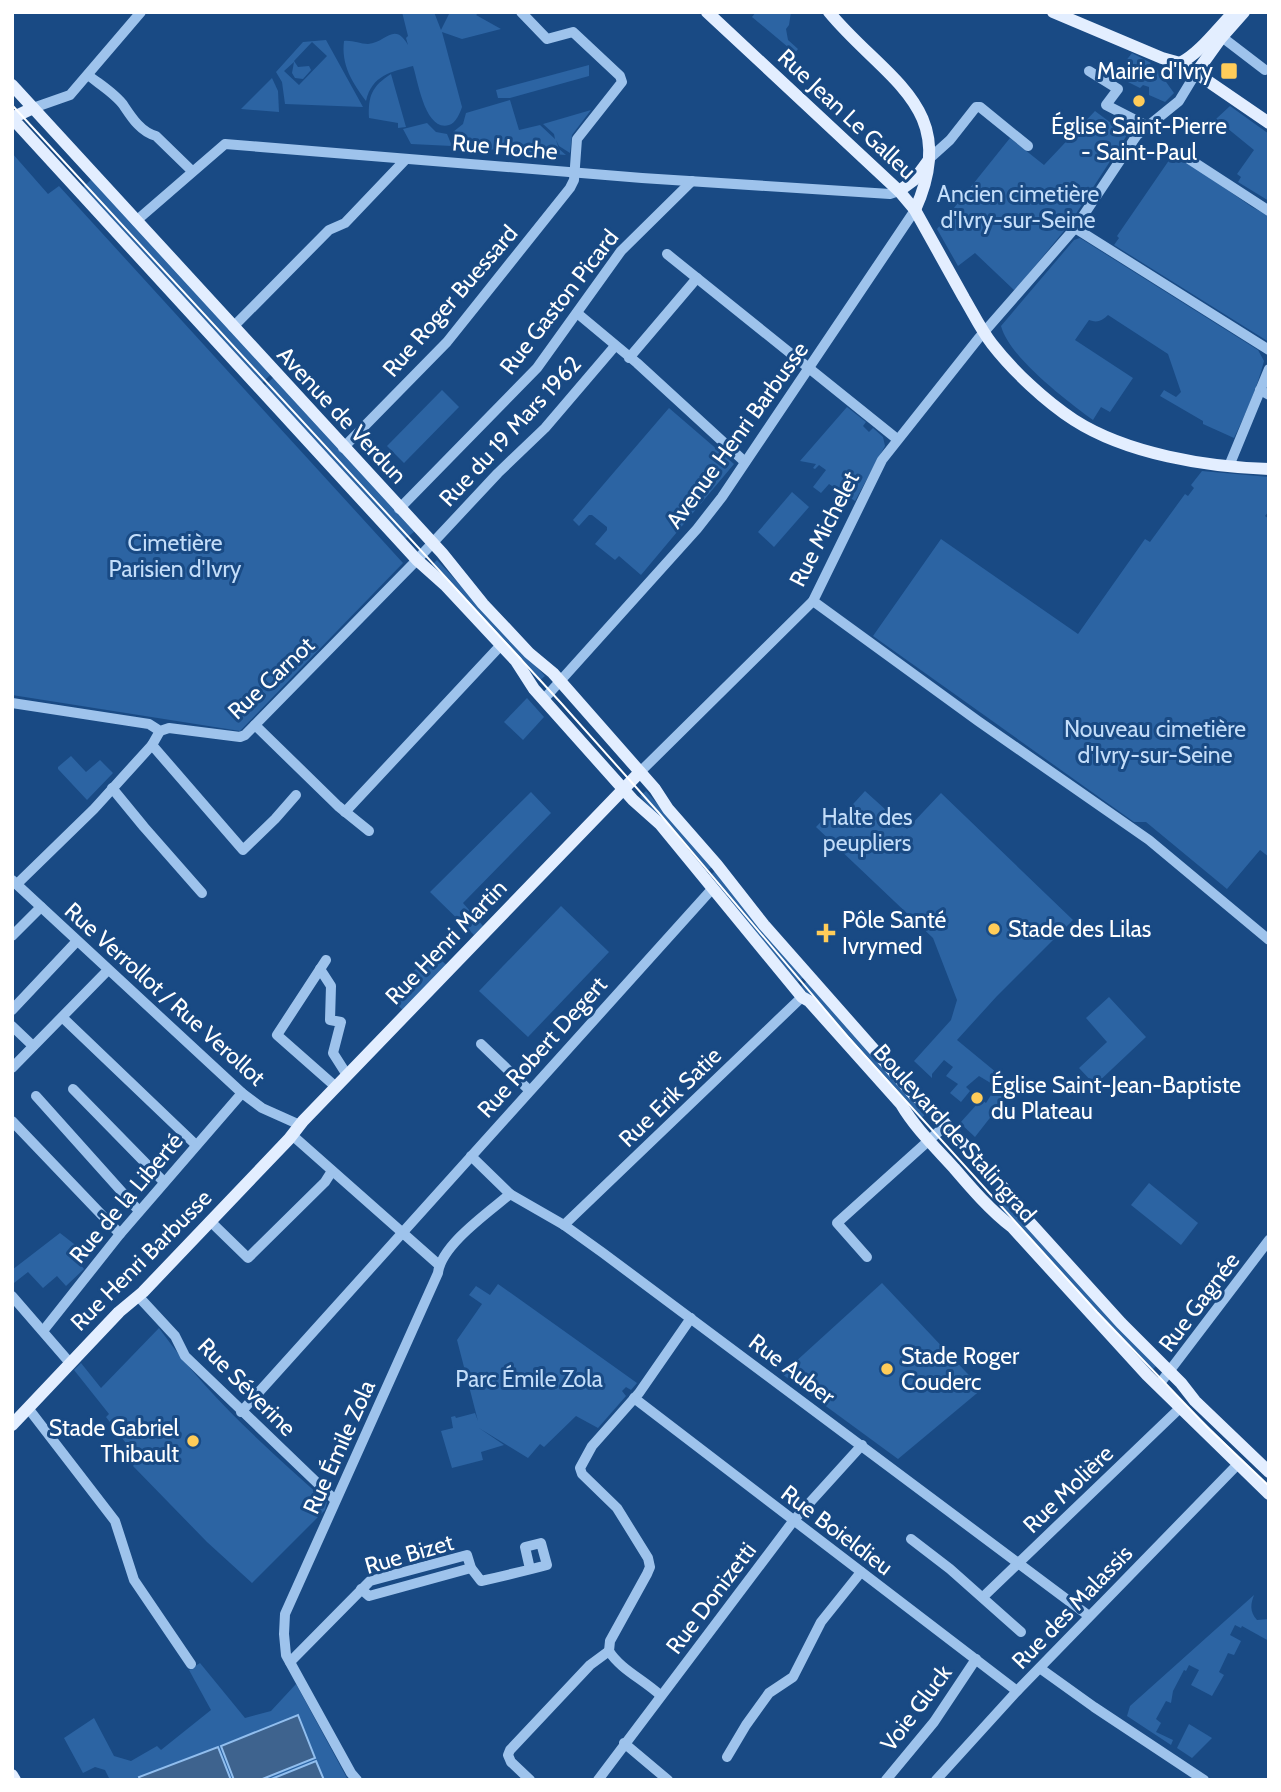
<svg xmlns="http://www.w3.org/2000/svg" width="1281" height="1792" font-family="Cabin,sans-serif">
	<style>
		.green { fill: #2c64a3; fill-rule: evenodd }
		.water { fill: #3e638e; stroke: #91beee; stroke-width: 2 }
		.lines { fill: none; stroke-linecap: round; stroke-linejoin: round }
		.minor { stroke: #9ec3ec; stroke-width: 10 }
		.major { stroke: #e3eeff; stroke-width: 12 }
		.tram { stroke: #fff; stroke-width: 2 }
		.poi-dot { fill: #ffcc59; stroke: #194a84; stroke-width: 2.5 }
		.labels { text-anchor: middle; dominant-baseline: central; stroke-width: 6; stroke-linejoin: round; paint-order: stroke }
		.poi-label { font-size: 23px; fill: #fff; stroke: #194a84; text-anchor: start }
		.street-label { font-size: 23px; fill: #fff; stroke: #194a84 }
		.park-label { font-size: 23px; fill: #c3ddf9; stroke: #194a84 }
	</style>
	<rect width="100%" height="100%" fill="#194a84"/>
	<!-- green -->
	<g class="green">
		<path d="M402,12h32l7,18 9,-18h30l-4,3 25,14 -39,10 -20,-7 20,75c-2,6 -6,16 -13,18 -24,7 -31,-44 -36,-59 -22,6 -41,9 -47,35 -14,-19 -25,-36 -22,-60 8,-1 16,3 24,3 18,-1 26,-23 40,1l-2,-7 2,-2z"/>
		<polygon points="756,12 791,12 789,25 786,29 788,40 798,49 795,53 752,17"/>
		<path d="M326,40l37,67 -78,-3 -3,-22 -6,-10 27,-30zM312,42l15,14 -28,29 -15,-14 10,-9 -2,11 3,5 8,1 8,-9 -2,-4 -11,1 -4,-6z"/>
		<polygon points="1132,53 1151,63 1150,64 1156,68 1174,93 1165,102 1149,95 1149,87 1143,85 1140,88 1124,80 1133,67 1125,62"/>
		<polygon points="589,65 589,76 510,98 498,98 496,90"/>
		<path d="M391,74l15,53 -8,1v-5l-29,-5c-1,-22 3,-32 22,-44z"/>
		<polygon points="272,78 278,91 279,112 241,109"/>
		<polygon points="510,100 519,130 540,125 555,139 554,134 543,124 591,110 572,135 570,153 559,146 556,140 559,149 566,155 458,147 453,132 463,124 466,113"/>
		<polygon points="1230,106 1269,134 1269,201 1238,182 1241,177 1237,174 1254,150 1216,119"/>
		<polygon points="1095,111 1111,123 1131,129 1068,226 1016,289 1014,290 975,253 958,266 937,229 1010,138 1044,165"/>
		<polygon points="427,123 436,132 447,134 452,146 411,144 403,129"/>
		<polygon points="12,153 48,194 59,186 403,563 240,731 12,695"/>
		<polygon points="1174,153 1252,207 1269,216 1269,342 1114,245 1119,238 1117,236"/>
		<polygon points="93,178 271,374 260,385 81,189"/>
		<path d="M1080,238l178,112 6,11c-7,27 -18,52 -30,77l-31,-14v-3l-43,-25 4,-6 12,7 5,-5 -13,-38 -60,-39c-6,6 -11,8 -19,5l-14,20 58,38 -23,34 -9,-5 -8,13c-26,-19 -84,-63 -92,-94l73,-86z"/>
		<polygon points="274,377 415,531 404,540 262,388"/>
		<polygon points="442,390 459,407 404,463 387,446"/>
		<polygon points="847,407 866,422 863,426 869,432 873,428 883,437 885,446 855,501 829,484 821,493 813,487 826,470 819,465 815,469 813,468 816,464 800,461"/>
		<polygon points="669,408 734,464 641,575 619,556 615,560 595,544 607,530 607,527 592,515 589,515 579,526 573,520"/>
		<polygon points="1202,471 1269,477 1269,511 1265,516 1269,519 1269,857 1260,850 1227,889 1146,822 1134,822 873,636 941,539 1078,634 1145,539 1150,542 1185,494 1188,496 1194,488 1191,485"/>
		<polygon points="792,492 809,507 774,547 758,532"/>
		<polygon points="437,560 545,676 539,681 432,565"/>
		<polygon points="527,698 544,717 523,740 504,722"/>
		<polygon points="71,756 86,772 100,760 113,773 87,800 58,769 58,767"/>
		<polygon points="646,791 712,867 706,872 640,796"/>
		<polygon points="865,791 907,829 941,793 1073,920 997,996 957,1040 1014,1087 975,1137 960,1123 979,1102 983,1101 986,1103 991,1095 990,1093 994,1085 979,1076 966,1087 970,1091 961,1102 950,1093 958,1084 946,1076 953,1067 944,1060 932,1074 932,1078 914,1061 951,1020 957,1000 933,938 816,827 835,807 844,814"/>
		<polygon points="531,792 551,813 463,903 483,926 474,935 430,892"/>
		<polygon points="715,871 804,977 798,982 716,886 709,876"/>
		<polygon points="561,906 609,952 528,1037 479,991"/>
		<polygon points="432,952 451,969 407,1014 389,997"/>
		<polygon points="807,981 926,1114 920,1119 801,986"/>
		<polygon points="1109,997 1146,1037 1095,1085 1079,1068 1107,1042 1086,1018"/>
		<polygon points="1149,1183 1198,1223 1181,1245 1131,1205"/>
		<polygon points="1006,1202 1156,1366 1150,1372 1000,1208"/>
		<polygon points="60,1233 83,1251 78,1255 75,1253 73,1255 84,1269 66,1286 57,1276 43,1288 28,1272 14,1283 12,1270"/>
		<polygon points="882,1283 982,1389 898,1459 782,1374"/>
		<polygon points="498,1284 637,1383 631,1390 626,1387 622,1391 626,1396 598,1428 576,1416 544,1447 540,1444 528,1458 479,1428 504,1445 481,1452 483,1460 452,1468 441,1431 453,1428 451,1417 455,1416 456,1418 475,1413 478,1421 457,1340 482,1304 469,1295 476,1286 490,1295"/>
		<path d="M159,1328c46,65 108,121 168,174l-2,8 -73,73 -45,-41 -74,-76 5,-7 -32,-42 3,-3 -35,-44 7,-7 20,25z"/>
		<path d="M1254,1595c-3,8 -5,16 3,25l12,-1v22l-27,-15 -1,2 -6,-3 -5,10 11,6 -7,14 -6,-2 -9,19 5,3 -12,21 -21,-11 8,-15 -10,-5 -3,6 -2,-1 -11,21 -2,12 -5,-2 -10,18 5,4 -5,9 17,8 -2,5 -44,-29 3,-10z"/>
		<polygon points="200,1663 245,1718 271,1711 296,1684 348,1780 324,1780 316,1761 269,1780 260,1780 315,1758 221,1746 234,1780 231,1780 218,1747 139,1777 140,1780 110,1780 105,1770 95,1767 83,1773 64,1738 94,1718 114,1756 131,1761 157,1746 161,1750 211,1710 189,1670"/>
		<polygon points="1189,1724 1212,1738 1192,1758 1177,1748"/>
	</g>
	<!-- water -->
	<g class="water">
		<polygon points="298,1715 315,1758 260,1780 234,1780 221,1746"/>
		<polygon points="218,1747 231,1780 140,1780 139,1777"/>
		<polygon points="316,1761 324,1780 269,1780"/>
	</g>
	<g class="lines">
		<!-- minor -->
		<g class="minor">
			<polyline points="1218,34 1265,70"/>
			<polyline points="1089,71 1118,89 1106,105 1147,126"/>
			<path d="M88,75c11,9 28,19 36,31 8,12 17,26 32,30l36,35"/>
			<polyline points="33,108 70,95 141,12"/>
			<polyline points="930,158 950,140 976,107 980,107 1028,146"/>
			<polyline points="1189,159 1269,211"/>
			<polyline points="136,221 225,144 642,178 890,194 899,191"/>
			<polyline points="1075,228 1269,350"/>
			<polyline points="667,254 897,439"/>
			<polyline points="577,313 637,363 745,462"/>
			<polyline points="233,327 329,230 345,223 406,159"/>
			<polyline points="629,358 697,278"/>
			<polyline points="1260,390 1269,395"/>
			<polyline points="343,448 447,342 570,188 574,180 577,139 622,82 620,76 573,32 547,39 521,12"/>
			<polyline points="1229,466 1269,369"/>
			<polyline points="399,509 537,368 621,251 692,181"/>
			<polyline points="813,601 978,721 1149,840 1269,940"/>
			<polyline points="544,699 697,529 722,497 915,210"/>
			<polyline points="12,703 149,724 160,731 169,728 240,737 245,735 412,565 498,473 545,428 615,346"/>
			<polyline points="255,725 338,806 369,831"/>
			<polyline points="152,745 243,850 275,819 296,795"/>
			<polyline points="640,772 813,601 882,460 978,339 1075,228 1137,135 1179,101 1196,73"/>
			<polyline points="112,788 144,827 202,893"/>
			<polyline points="345,812 501,645"/>
			<polyline points="12,880 242,1093 262,1108 300,1125"/>
			<polyline points="17,884 94,809 152,745 160,731"/>
			<polyline points="12,936 41,907"/>
			<polyline points="326,960 277,1035 336,1087"/>
			<polyline points="320,969 331,986 330,1020 341,1022 333,1053 347,1075"/>
			<polyline points="12,1010 77,941"/>
			<polyline points="63,1018 196,1145"/>
			<polyline points="12,1026 33,1046"/>
			<polyline points="481,1044 529,1090"/>
			<polyline points="12,1068 108,970"/>
			<polyline points="73,1089 164,1182"/>
			<polyline points="36,1096 139,1211"/>
			<polyline points="12,1121 120,1234"/>
			<polyline points="292,1135 439,1265"/>
			<polyline points="471,1156 510,1194 564,1225 603,1253 1089,1616"/>
			<polyline points="210,1221 248,1258 325,1182 332,1171"/>
			<polyline points="564,1225 802,997"/>
			<polyline points="867,1257 837,1223 946,1125"/>
			<polyline points="12,1296 70,1363"/>
			<polyline points="138,1296 175,1336 185,1356 335,1500"/>
			<polyline points="43,1331 120,1234 242,1093"/>
			<polyline points="1158,1386 1269,1240"/>
			<polyline points="634,1398 1017,1691"/>
			<polyline points="28,1408 115,1521 134,1580 191,1664"/>
			<polyline points="241,1412 712,889"/>
			<polyline points="911,1539 950,1569 1021,1632"/>
			<polyline points="361,1589 369,1596 471,1568"/>
			<polyline points="983,1597 1180,1408"/>
			<path d="M290,1662l80,-81 97,-26 4,13 10,13c22,-5 44,-10 66,-16l-6,-22 -16,4 5,22"/>
			<polyline points="1041,1669 1094,1707 1204,1780"/>
			<path d="M660,1695c-16,-15 -40,-26 -51,-44l1,-10 37,-67 3,-7 -2,-9 -31,-50 -35,-34 -2,-6 12,-22 47,-53 52,-75"/>
			<polyline points="624,1743 668,1780"/>
			<polyline points="727,1757 746,1725 769,1693 793,1677 821,1622 861,1572"/>
			<path d="M357,1780l-6,-7 -65,-118 -2,-21 1,-20 153,-341c3,-28 51,-61 72,-79"/>
			<polyline points="530,1780 511,1762 508,1755 510,1750 590,1665 609,1651"/>
			<polyline points="598,1780 794,1520 862,1445"/>
			<polyline points="886,1780 934,1722 976,1659"/>
			<polyline points="936,1780 1017,1691 1238,1464"/>
		</g>
		<!-- major -->
		<g class="major">
			<path d="M707,12l192,179 16,19c16,29 33,59 49,88 9,15 17,32 28,46 21,27 53,57 82,76 53,34 133,47 195,49"/>
			<path d="M829,12c55,67 133,95 86,198"/>
			<polyline points="1053,12 1162,58 1180,63 1196,73 1269,123"/>
			<path d="M1180,63c19,-9 38,-35 54,-51"/>
			<polyline points="1196,73 1221,38 1244,12"/>
			<polyline points="12,85 442,553 483,604 529,653 553,673 655,789 668,809 717,865 764,925 914,1095 929,1106 1010,1195 1024,1216 1121,1323 1181,1383 1195,1401 1269,1472"/>
			<path d="M33,108l-21,10 405,442 28,25 56,60 15,16 18,28 99,111 27,24 142,173 7,4 92,103c14,24 34,43 53,64 18,21 36,42 58,59l135,148 122,119"/>
			<polyline points="899,191 914,180 928,161"/>
			<polyline points="12,1425 119,1312 143,1292 289,1139 303,1121 640,772"/>
			<polyline points="12,1775 15,1780"/>
		</g>
		<!-- tram -->
		<polyline class="tram" points="12,105 561,703 659,813 848,1037 1097,1312 1209,1429 1269,1486"/>
	</g>
	<!-- markers -->
	<g class="poi-dot">
		<rect x="1220" y="62" width="18" height="18" rx="3.5"/>
		<circle cx="1139" cy="101" r="7"/>
		<circle cx="994" cy="929" r="7"/>
		<path d="M822.5 922.5h7v7h7v7h-7v7h-7v-7h-7v-7h7z"/>
		<circle cx="977" cy="1098" r="7"/>
		<circle cx="887" cy="1369" r="7"/>
		<circle cx="193" cy="1441" r="7"/>
	</g>
	<g class="labels">
		<!-- poi labels -->
		<g class="poi-label">
			<text x="1213" y="71" text-anchor="end">Mairie d'Ivry</text>
			<text x="1139" y="126" text-anchor="middle">Église Saint-Pierre<tspan x="1139" dy="26">- Saint-Paul</tspan></text>
			<text x="842" y="920">Pôle Santé<tspan x="842" dy="26">Ivrymed</tspan></text>
			<text x="1008" y="929">Stade des Lilas</text>
			<text x="991" y="1085">Église Saint-Jean-Baptiste<tspan x="991" dy="26">du Plateau</tspan></text>
			<text x="901" y="1356">Stade Roger<tspan x="901" dy="26">Couderc</tspan></text>
			<text x="179" y="1428" text-anchor="end">Stade Gabriel<tspan x="179" dy="26">Thibault</tspan></text>
		</g>
		<!-- street labels -->
		<g class="street-label">
			<text transform="translate(847 114) rotate(43)">Rue Jean Le Galleu</text>
			<text transform="translate(505 147) rotate(5)">Rue Hoche</text>
			<text transform="translate(450 301) rotate(-49)">Rue Roger Buessard</text>
			<text transform="translate(559 302) rotate(-52)">Rue Gaston Picard</text>
			<text transform="translate(342 415) rotate(47)">Avenue de Verdun</text>
			<text transform="translate(510 431) rotate(-47)">Rue du 19 Mars 1962</text>
			<text transform="translate(737 435) rotate(-54)">Avenue Henri Barbusse</text>
			<text transform="translate(824 529) rotate(-63)">Rue Michelet</text>
			<text transform="translate(271 678) rotate(-43)">Rue Carnot</text>
			<text transform="translate(446 942) rotate(-46)">Rue Henri Martin</text>
			<text transform="translate(165 994) rotate(42)">Rue Verrollot / Rue Verollot</text>
			<text transform="translate(542 1047) rotate(-48)">Rue Robert Degert</text>
			<text transform="translate(670 1097) rotate(-44)">Rue Erik Satie</text>
			<text transform="translate(955 1133) rotate(48)">Boulevard de Stalingrad</text>
			<text transform="translate(126 1198) rotate(-50)">Rue de la Liberté</text>
			<text transform="translate(141 1260) rotate(-45)">Rue Henri Barbusse</text>
			<text transform="translate(1199 1302) rotate(-53)">Rue Gagnée</text>
			<text transform="translate(792 1369) rotate(37)">Rue Auber</text>
			<text transform="translate(247 1387) rotate(45)">Rue Séverine</text>
			<text transform="translate(339 1447) rotate(-66)">Rue Émile Zola</text>
			<text transform="translate(1068 1489) rotate(-44)">Rue Molière</text>
			<text transform="translate(837 1530) rotate(37)">Rue Boieldieu</text>
			<text transform="translate(409 1554) rotate(-16)">Rue Bizet</text>
			<text transform="translate(711 1598) rotate(-53)">Rue Donizetti</text>
			<text transform="translate(1072 1607) rotate(-46)">Rue des Malassis</text>
			<text transform="translate(916 1708) rotate(-53)">Voie Gluck</text>
		</g>
		<!-- park labels -->
		<g class="park-label">
			<text x="1018" y="194">Ancien cimetière<tspan x="1018" dy="26">d'Ivry-sur-Seine</tspan></text>
			<text x="175" y="543">Cimetière<tspan x="175" dy="26">Parisien d'Ivry</tspan></text>
			<text x="1155" y="729">Nouveau cimetière<tspan x="1155" dy="26">d'Ivry-sur-Seine</tspan></text>
			<text x="867" y="817">Halte des<tspan x="867" dy="26">peupliers</tspan></text>
			<text x="529" y="1379">Parc Émile Zola</text>
		</g>
	</g>
	<!-- border -->
	<rect width="1281" height="1792" fill="none" stroke="#ffffff" stroke-width="28"/>
</svg>
